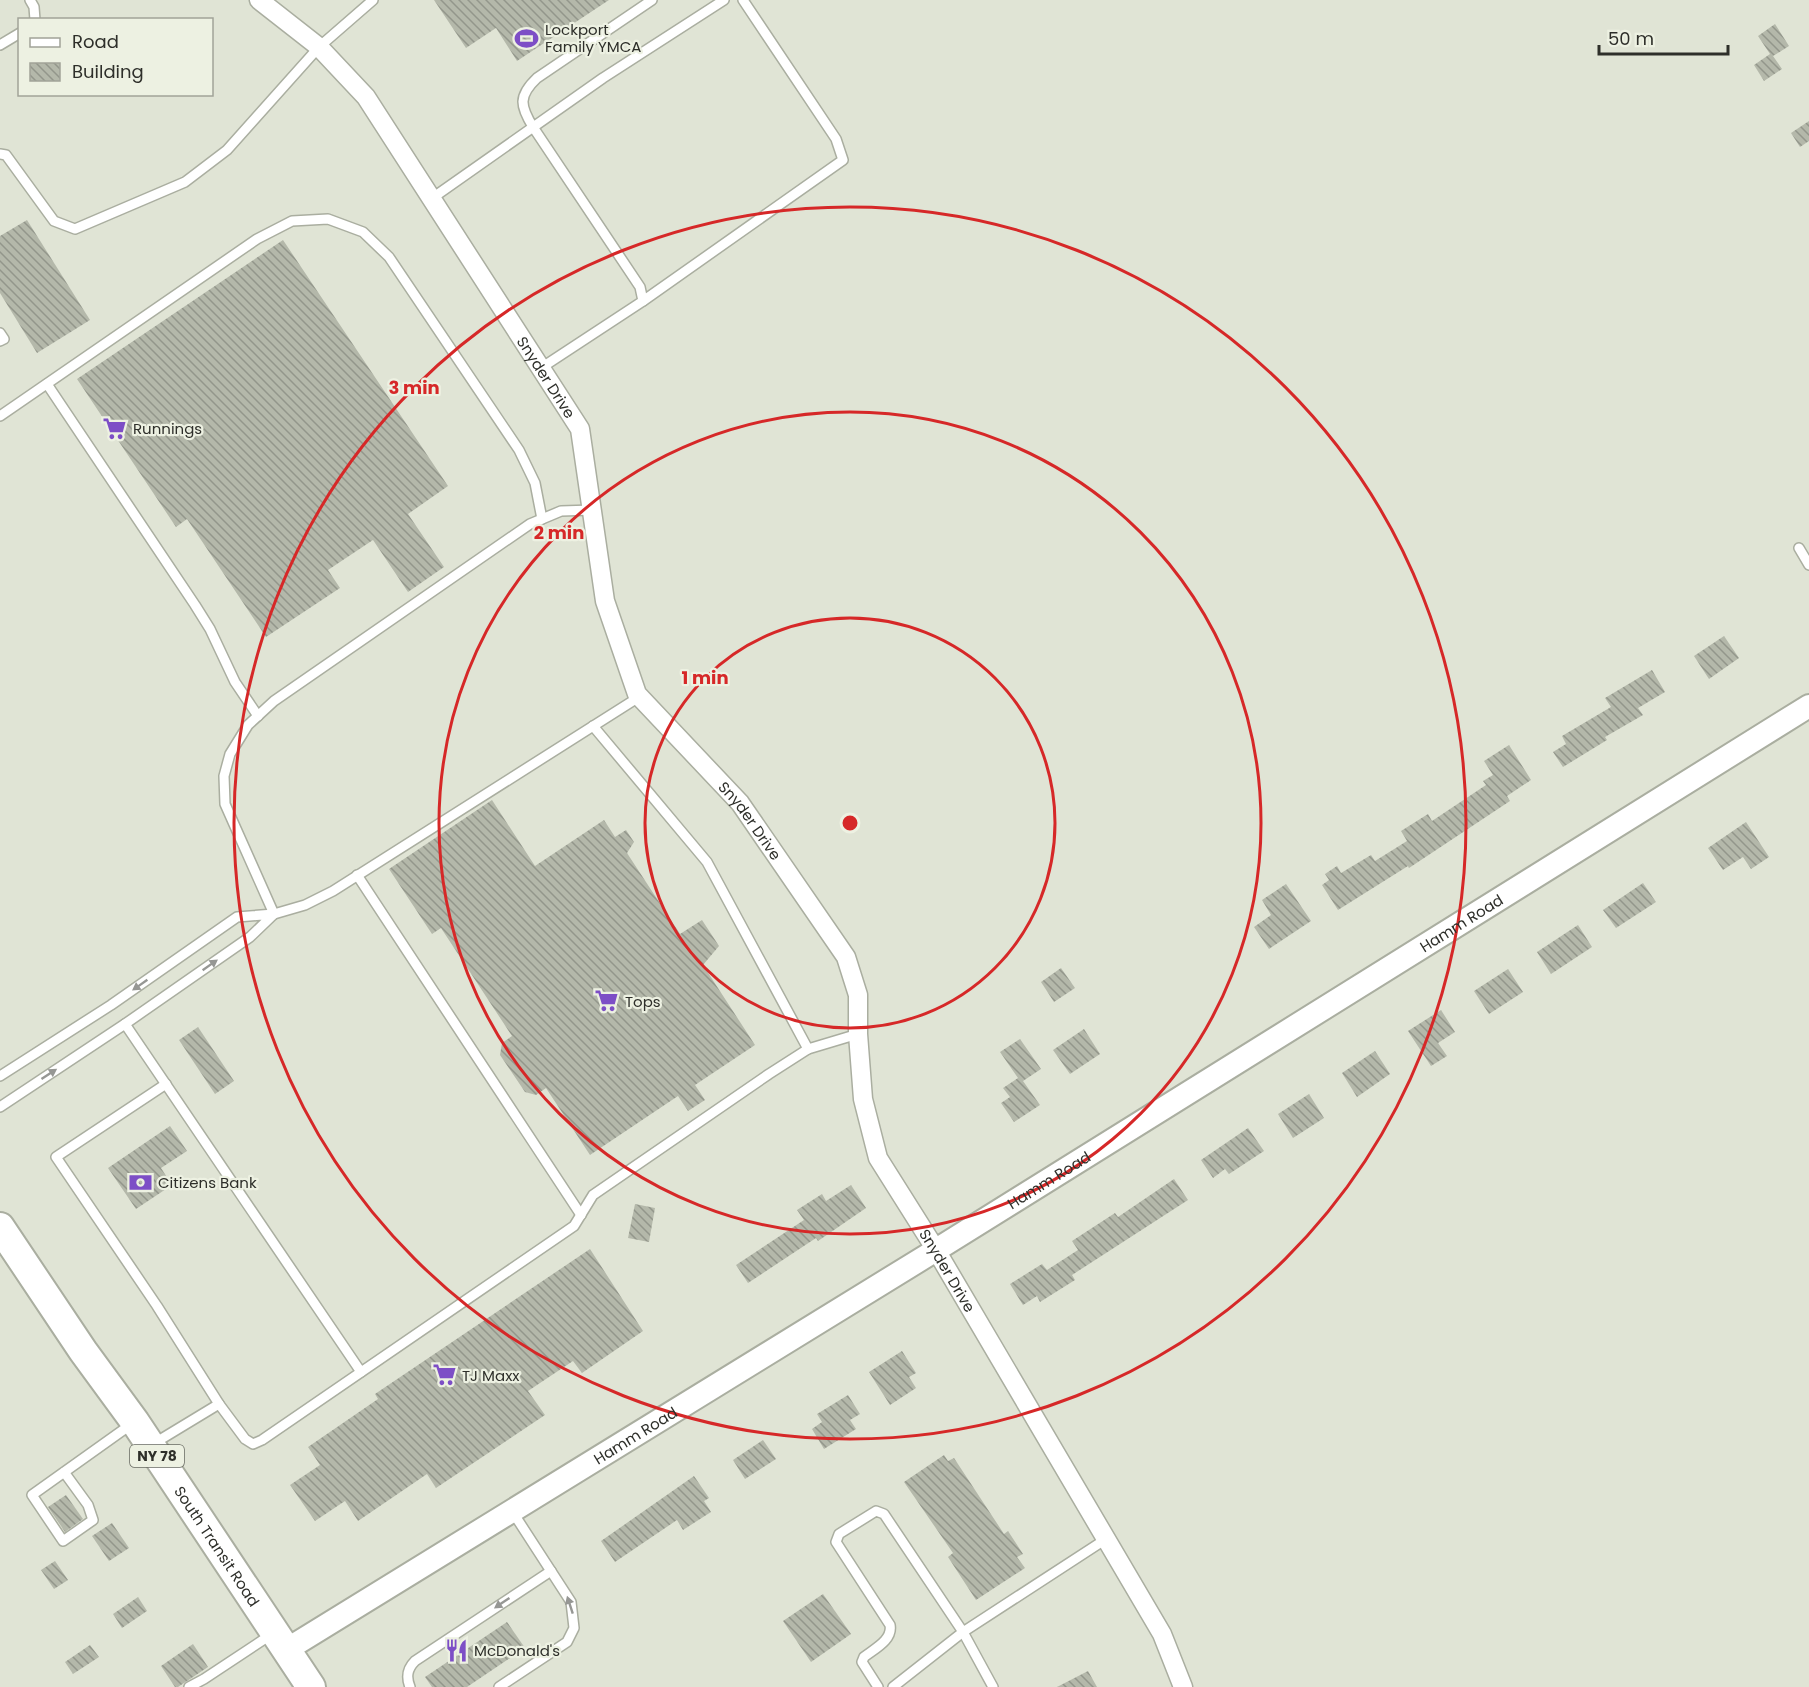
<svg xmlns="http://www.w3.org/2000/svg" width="1809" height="1687" font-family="Poppins,sans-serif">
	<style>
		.building { fill: url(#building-back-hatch) }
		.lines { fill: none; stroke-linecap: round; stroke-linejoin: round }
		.service-casing { stroke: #aaaea0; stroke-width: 12 }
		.minor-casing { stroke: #aaaea0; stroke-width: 21 }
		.tertiary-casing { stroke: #aaaea0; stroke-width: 26 }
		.trunk-casing { stroke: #aaaea0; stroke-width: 32 }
		.service { stroke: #fff; stroke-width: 9 }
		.minor { stroke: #fff; stroke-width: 18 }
		.tertiary { stroke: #fff; stroke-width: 22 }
		.trunk { stroke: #fff; stroke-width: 28 }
		.oneway { fill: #969794 }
		.ring { fill: none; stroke: #d62828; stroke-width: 3 }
		.labels { text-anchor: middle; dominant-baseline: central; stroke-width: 4.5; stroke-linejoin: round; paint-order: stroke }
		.shield { fill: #edf1e2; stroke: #676961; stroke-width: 1.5 }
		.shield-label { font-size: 14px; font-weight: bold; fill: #2e2f2a }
		.poi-label { font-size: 15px; fill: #2e2f2a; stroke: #edf1e2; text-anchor: start }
		.street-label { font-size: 15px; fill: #2e2f2a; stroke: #edf1e2 }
		.centre { fill: #d62828; stroke: #edf1e2; stroke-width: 3 }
		.ring-label { font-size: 18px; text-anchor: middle; font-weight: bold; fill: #d62828; stroke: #edf1e2; stroke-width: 4.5; stroke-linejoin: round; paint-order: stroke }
	</style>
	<defs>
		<pattern id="building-back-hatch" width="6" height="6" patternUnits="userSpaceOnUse" patternTransform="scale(1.5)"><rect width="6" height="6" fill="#b4b8aa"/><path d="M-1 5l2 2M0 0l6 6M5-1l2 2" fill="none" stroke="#93968b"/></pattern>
	</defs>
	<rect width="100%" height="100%" fill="#e0e4d5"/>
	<!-- building -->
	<g class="building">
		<polygon points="434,0 609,0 517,61 496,28 466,48"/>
		<polygon points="1775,24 1789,46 1773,56 1782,69 1764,81 1754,65 1770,54 1758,36"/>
		<polygon points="1809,121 1809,141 1800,147 1791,133"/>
		<polygon points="27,220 90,320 37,353 0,293 0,236"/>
		<polygon points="283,240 448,486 408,514 444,567 408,592 373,540 328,570 340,588 266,637 187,519 176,527 77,379"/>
		<polygon points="1724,636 1739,658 1709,679 1694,656"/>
		<polygon points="1652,670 1665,692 1638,708 1643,715 1605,737 1607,740 1563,767 1553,752 1566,744 1562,736 1611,707 1605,698"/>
		<polygon points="1509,745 1531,780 1507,796 1510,801 1409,868 1408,866 1338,910 1322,885 1329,880 1325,874 1337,866 1341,873 1371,855 1375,861 1407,841 1401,831 1428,814 1432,821 1486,785 1483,781 1493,775 1484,761"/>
		<polygon points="492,800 535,866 604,820 615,837 626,830 634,842 627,853 680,934 702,920 719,946 703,965 755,1045 695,1085 705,1100 688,1111 678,1096 590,1155 546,1088 536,1095 525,1092 500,1055 502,1043 512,1036 441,928 432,934 389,869"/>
		<polygon points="1746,822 1769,857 1751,869 1743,857 1723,870 1708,848"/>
		<polygon points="1643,883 1656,902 1616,928 1603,910"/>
		<polygon points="1286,884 1311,921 1269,949 1254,927 1271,915 1262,900"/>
		<polygon points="1578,925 1592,947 1551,974 1537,952"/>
		<polygon points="1061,968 1075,988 1054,1002 1041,982"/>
		<polygon points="1508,969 1523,992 1489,1014 1474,991"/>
		<polygon points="1441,1010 1455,1032 1438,1043 1447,1056 1431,1066 1408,1031"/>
		<polygon points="198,1027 234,1081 215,1094 179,1040"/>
		<polygon points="1084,1029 1100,1054 1070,1074 1053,1050"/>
		<polygon points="1020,1039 1041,1069 1023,1081 1040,1105 1014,1122 1001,1103 1010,1097 1003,1088 1018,1078 1000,1052"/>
		<polygon points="1375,1051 1390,1074 1357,1097 1342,1073"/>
		<polygon points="1309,1094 1324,1118 1293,1138 1278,1114"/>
		<polygon points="170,1126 187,1151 161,1168 172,1185 136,1209 108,1168"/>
		<polygon points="1248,1128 1264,1151 1229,1174 1225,1169 1213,1178 1201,1160"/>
		<polygon points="1174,1179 1188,1200 1072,1275 1075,1280 1040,1302 1037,1296 1023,1305 1010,1284 1042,1264 1047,1270 1078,1250 1072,1241 1115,1213 1118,1217"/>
		<polygon points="851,1185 866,1208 818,1241 816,1238 748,1283 736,1265 804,1220 797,1210 822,1194 826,1201"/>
		<polygon points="635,1204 655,1208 649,1242 628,1238"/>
		<polygon points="590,1249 643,1331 582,1373 573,1361 528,1391 545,1415 436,1488 427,1474 358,1521 345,1501 315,1521 290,1485 320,1465 308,1447 378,1399 375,1394"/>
		<polygon points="902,1351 916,1373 909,1377 916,1388 890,1405 869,1372"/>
		<polygon points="848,1395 860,1414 850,1420 856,1429 824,1449 812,1429 822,1422 817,1414"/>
		<polygon points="763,1440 776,1459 745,1479 733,1460"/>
		<polygon points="944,1455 948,1461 954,1458 1004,1534 1008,1531 1023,1554 1017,1557 1025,1568 976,1600 948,1557 953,1553 904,1482"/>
		<polygon points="694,1476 709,1498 704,1501 711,1512 683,1530 677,1520 615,1562 601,1541"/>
		<polygon points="66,1495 83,1519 65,1532 48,1507"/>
		<polygon points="112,1523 129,1548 109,1561 92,1536"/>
		<polygon points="55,1561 68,1580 54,1589 41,1570"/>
		<polygon points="823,1594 851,1634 811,1662 783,1621"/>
		<polygon points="138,1597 147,1611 122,1628 113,1614"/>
		<polygon points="507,1622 525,1648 467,1687 432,1687 425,1677"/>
		<polygon points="193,1644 208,1667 178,1687 175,1687 161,1666"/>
		<polygon points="90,1645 99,1657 73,1674 65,1662"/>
		<polygon points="1088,1671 1097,1687 1057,1687"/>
	</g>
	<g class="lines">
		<defs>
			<g id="service">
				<polyline points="30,0 34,7 35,20"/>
				<polyline points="0,45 20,33"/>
				<polyline points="0,154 6,155 54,221 75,229 185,182 227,150 319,47 373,0"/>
				<polyline points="431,199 603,78 724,0"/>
				<polyline points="643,301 843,160 836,139 743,0"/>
				<polyline points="0,333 4,339 0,341"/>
				<path d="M541,368l102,-67 -3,-14 -107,-160c-13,-21 -15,-31 4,-49l115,-78"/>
				<polyline points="47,384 195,605 210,629 235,682 258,716"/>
				<polyline points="0,416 257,239 292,221 328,219 363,232 389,257 519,450 535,483 542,519"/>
				<polyline points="592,510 561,511 530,524 274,701 248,725 230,754 224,776 225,804 274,914 305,905 333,891 639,697"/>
				<polyline points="1799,548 1809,565"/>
				<polyline points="593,726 707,862 808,1049"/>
				<polyline points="357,875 581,1215"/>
				<polyline points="125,1024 361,1372"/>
				<polyline points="0,1076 111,1005 237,917 274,914 250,937 125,1024 0,1107"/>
				<polyline points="166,1084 56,1157 157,1306 219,1404"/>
				<polyline points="153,1444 219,1404 245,1439 253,1444 262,1440 574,1226 593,1195 769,1074 808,1049 858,1034"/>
				<polyline points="64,1472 88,1505 93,1520 63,1541 32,1495 133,1423"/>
				<polyline points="189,1687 204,1679 272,1634"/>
				<path d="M410,1687c-4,-10 -3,-18 5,-26l136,-90"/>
				<polyline points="499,1687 567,1642 574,1628 571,1602 512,1511"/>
				<path d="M878,1687l-16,-25 2,-5c10,-8 29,-17 26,-32l-54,-83 3,-8 37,-23 8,3 79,118 30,55"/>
				<polyline points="893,1687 963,1632 1106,1539"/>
			</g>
			<g id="minor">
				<path id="s1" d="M259,0l60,47 47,50 214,332 25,172 32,93 103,109 106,154 12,38v39l5,65 15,59 58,92 226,384 21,53"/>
			</g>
			<g id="tertiary">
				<path id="s2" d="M286,1650l650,-400 873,-544"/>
			</g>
			<g id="trunk">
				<path id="s3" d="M0,1227l83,124 52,71 176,265"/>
			</g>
		</defs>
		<!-- service casing -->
		<use href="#service" class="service-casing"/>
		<!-- minor casing -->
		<use href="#minor" class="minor-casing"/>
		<!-- tertiary casing -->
		<use href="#tertiary" class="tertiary-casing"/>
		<!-- trunk casing -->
		<use href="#trunk" class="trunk-casing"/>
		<!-- service -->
		<use href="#service" class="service"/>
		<!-- minor -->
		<use href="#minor" class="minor"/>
		<!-- tertiary -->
		<use href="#tertiary" class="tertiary"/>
		<!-- trunk -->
		<use href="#trunk" class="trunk"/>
	</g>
	<!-- one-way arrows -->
	<defs><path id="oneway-solid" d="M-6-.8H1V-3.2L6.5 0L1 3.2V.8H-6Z" transform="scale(1.5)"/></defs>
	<g class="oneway">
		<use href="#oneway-solid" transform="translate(210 965) rotate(-35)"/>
		<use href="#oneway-solid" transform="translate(140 985) rotate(145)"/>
		<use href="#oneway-solid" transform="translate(49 1074) rotate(-33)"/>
		<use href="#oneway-solid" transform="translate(502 1603) rotate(146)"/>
		<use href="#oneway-solid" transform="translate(570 1605) rotate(-108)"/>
	</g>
	<!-- distance rings -->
	<g class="ring">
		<circle cx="850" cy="823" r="205"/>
		<circle cx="850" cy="823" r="411"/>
		<circle cx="850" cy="823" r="616"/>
	</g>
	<!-- icons -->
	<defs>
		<symbol id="stadium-bare" viewBox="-9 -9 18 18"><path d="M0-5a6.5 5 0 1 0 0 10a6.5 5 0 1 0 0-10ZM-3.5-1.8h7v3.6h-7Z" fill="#7d4ec6" stroke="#edf1e2" stroke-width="2.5" paint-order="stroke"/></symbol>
		<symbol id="supermarket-bare" viewBox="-9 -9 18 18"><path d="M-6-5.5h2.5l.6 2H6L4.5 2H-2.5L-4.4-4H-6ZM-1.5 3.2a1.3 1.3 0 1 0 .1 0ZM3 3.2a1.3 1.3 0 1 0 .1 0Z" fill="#7d4ec6" stroke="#edf1e2" stroke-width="2.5" paint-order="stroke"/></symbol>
		<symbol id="bank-bare" viewBox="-9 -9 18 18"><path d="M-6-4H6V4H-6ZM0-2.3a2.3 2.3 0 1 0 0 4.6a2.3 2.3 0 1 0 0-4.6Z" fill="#7d4ec6" stroke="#edf1e2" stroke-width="2.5" paint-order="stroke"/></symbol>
		<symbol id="restaurant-bare" viewBox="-9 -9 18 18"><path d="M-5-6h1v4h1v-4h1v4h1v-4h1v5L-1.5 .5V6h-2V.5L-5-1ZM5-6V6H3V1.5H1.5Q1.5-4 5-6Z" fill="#7d4ec6" stroke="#edf1e2" stroke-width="2.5" paint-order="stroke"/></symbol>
	</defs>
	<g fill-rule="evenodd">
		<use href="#stadium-bare" x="510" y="22" width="33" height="33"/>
		<use href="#supermarket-bare" x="98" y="412" width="33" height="33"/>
		<use href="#supermarket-bare" x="590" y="984" width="33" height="33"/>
		<use href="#bank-bare" x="124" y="1166" width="33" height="33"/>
		<use href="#supermarket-bare" x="428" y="1358" width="33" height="33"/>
		<use href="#restaurant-bare" x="440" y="1634" width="33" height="33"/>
	</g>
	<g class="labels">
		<!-- shield labels -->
		<rect class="shield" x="130" y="1445" width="54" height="22" rx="4.5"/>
		<g class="shield-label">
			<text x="157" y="1456">NY 78</text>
		</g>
		<!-- poi labels -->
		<g class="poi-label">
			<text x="545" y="29">Lockport<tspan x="545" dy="17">Family YMCA</tspan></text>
			<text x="133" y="428">Runnings</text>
			<text x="625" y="1001">Tops</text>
			<text x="158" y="1182">Citizens Bank</text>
			<text x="462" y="1375">TJ Maxx</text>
			<text x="474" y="1650">McDonald's</text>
		</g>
		<!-- street labels -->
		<g class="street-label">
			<text stroke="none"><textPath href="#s1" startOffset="478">Snyder Drive</textPath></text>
			<text stroke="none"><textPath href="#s1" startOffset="982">Snyder Drive</textPath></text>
			<text stroke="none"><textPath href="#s2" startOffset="1382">Hamm Road</textPath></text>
			<text stroke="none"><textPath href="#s2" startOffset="896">Hamm Road</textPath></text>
			<text stroke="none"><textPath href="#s1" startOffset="1486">Snyder Drive</textPath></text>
			<text stroke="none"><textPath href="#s2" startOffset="410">Hamm Road</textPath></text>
			<text stroke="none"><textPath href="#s3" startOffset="386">South Transit Road</textPath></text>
		</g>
	</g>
	<circle cx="850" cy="823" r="9" class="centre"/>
	<g class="ring-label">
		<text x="414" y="394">3 min</text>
		<text x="559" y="539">2 min</text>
		<text x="705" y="684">1 min</text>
	</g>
	<!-- legend -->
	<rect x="18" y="18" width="195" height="78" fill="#edf1e2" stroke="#a1a398" stroke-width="1.5"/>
	<rect x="30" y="38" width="30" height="9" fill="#ffffff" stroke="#a1a398" stroke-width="1.5"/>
	<text x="72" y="48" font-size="18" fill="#2e2f2a">Road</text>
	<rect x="30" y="63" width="30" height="18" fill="url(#building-back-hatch)" stroke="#a1a398" stroke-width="1.5"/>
	<text x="72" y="78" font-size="18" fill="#2e2f2a">Building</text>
	<!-- scale -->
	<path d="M1599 45v9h129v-9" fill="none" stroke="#2e2f2a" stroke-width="3"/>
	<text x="1608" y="45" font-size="18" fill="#2e2f2a" stroke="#edf1e2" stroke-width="4.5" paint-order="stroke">50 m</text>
</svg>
